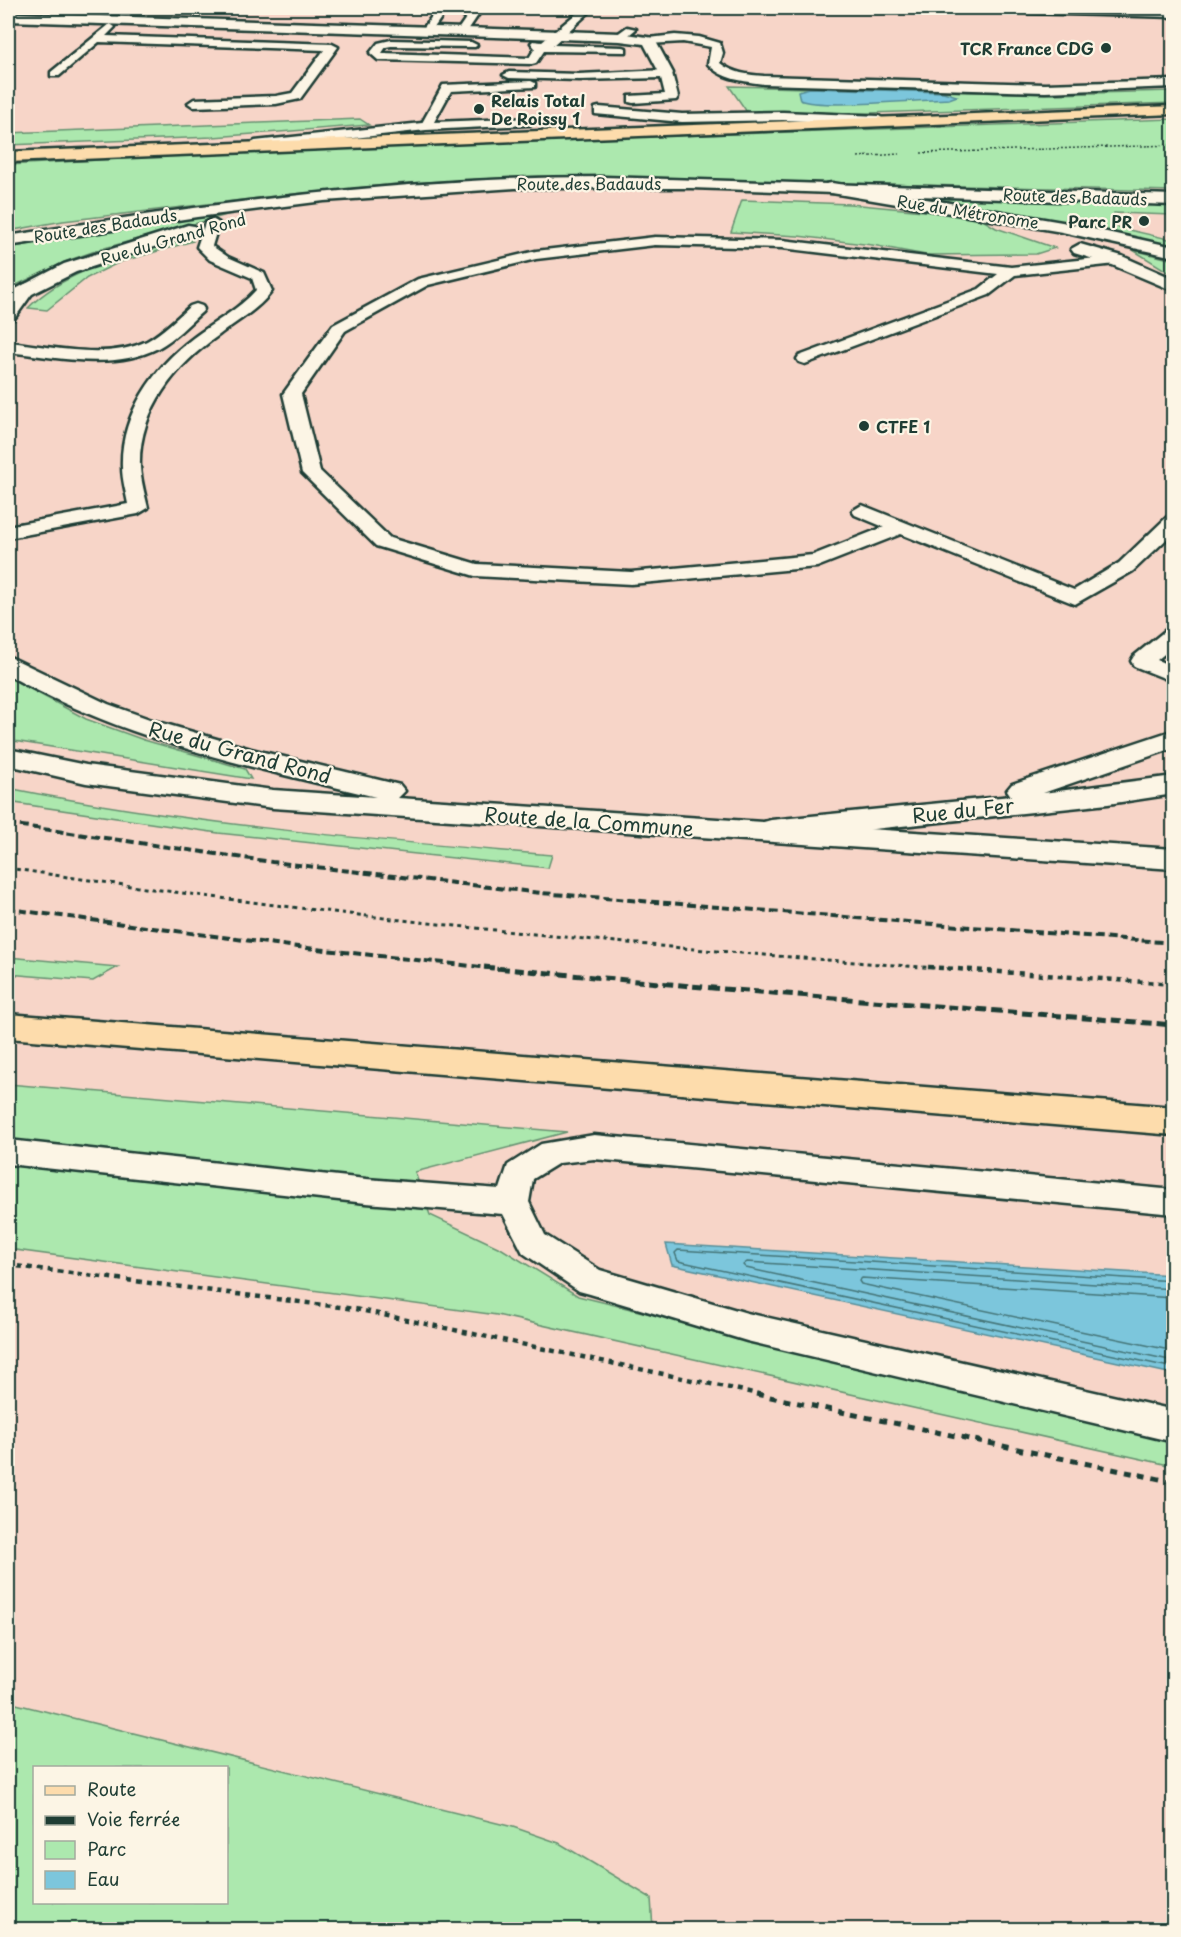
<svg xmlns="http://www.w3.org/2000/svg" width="1181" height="1937" font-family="'Playpen Sans',sans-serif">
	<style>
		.built { fill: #f7d5c8; fill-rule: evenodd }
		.green { fill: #ace8ae; stroke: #669271; stroke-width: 1.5; fill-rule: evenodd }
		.water { fill: #7cc6dc; stroke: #578f99; stroke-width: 1.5 }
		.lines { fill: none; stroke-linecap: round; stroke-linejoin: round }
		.shore { stroke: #447477; stroke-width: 1.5 }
		.service-casing { stroke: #1f3d34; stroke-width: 5 }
		.minor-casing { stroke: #1f3d34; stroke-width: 5 }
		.secondary-casing { stroke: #1f3d34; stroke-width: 5 }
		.primary-casing { stroke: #1f3d34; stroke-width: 5 }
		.path-far3 { stroke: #1f3d34; stroke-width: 1.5; stroke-dasharray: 2 2; stroke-linecap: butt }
		.path-far2 { stroke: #1f3d34; stroke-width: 3; stroke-dasharray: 4 4; stroke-linecap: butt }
		.path-far1 { stroke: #1f3d34; stroke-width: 4.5; stroke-dasharray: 5 5; stroke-linecap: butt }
		.path { stroke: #1f3d34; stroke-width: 5; stroke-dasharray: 7 7; stroke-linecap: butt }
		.service { fill: #fcf5e5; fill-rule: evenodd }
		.minor { fill: #fcf5e5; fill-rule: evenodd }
		.secondary { fill: #fcf5e5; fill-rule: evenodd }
		.primary { fill: #fddcac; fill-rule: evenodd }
		.rail-far1 { stroke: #1f3d34; stroke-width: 4; stroke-dasharray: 8 4; stroke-linecap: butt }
		.rail { stroke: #1f3d34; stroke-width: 5; stroke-dasharray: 10 5; stroke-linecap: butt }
		.poi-dot { fill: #1f3d34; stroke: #fcf5e5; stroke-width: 2 }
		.labels { text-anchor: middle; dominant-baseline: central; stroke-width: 4.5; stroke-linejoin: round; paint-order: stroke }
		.far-poi-label { font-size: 16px; font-weight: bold; fill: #1f3d34; stroke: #fcf5e5; text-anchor: end }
		.far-street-label { font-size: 16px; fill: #1f3d34; stroke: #fcf5e5 }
		.street-label { font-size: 20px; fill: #1f3d34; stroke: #fcf5e5 }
	</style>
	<rect width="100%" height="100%" fill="#f9e2d4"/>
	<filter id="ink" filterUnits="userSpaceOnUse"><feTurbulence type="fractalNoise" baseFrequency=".0167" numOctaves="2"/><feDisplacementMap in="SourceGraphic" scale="12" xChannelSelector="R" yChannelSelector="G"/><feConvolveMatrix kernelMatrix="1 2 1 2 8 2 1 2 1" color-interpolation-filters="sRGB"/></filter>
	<g filter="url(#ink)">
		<!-- built -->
		<path class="built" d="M8,8h1165v1921l-1165,1zM34,1768h192v134h-192z"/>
		<!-- green -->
		<g class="green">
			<polygon points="729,86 1054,94 1173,91 1174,103 869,113 747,112"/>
			<polygon points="360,119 369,125 213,137 8,145 8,133"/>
			<polygon points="1173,119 1173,191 540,176 407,183 275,196 63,221 8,231 8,165 318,148"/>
			<polygon points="893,195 1173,206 1173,215 1114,213 1116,227 1173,240 1173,246 999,211"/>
			<polygon points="742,200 850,204 976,216 996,228 1055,248 1036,254 926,255 872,245 798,236 731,232"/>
			<polygon points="238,212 101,249 67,261 8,289 8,248 198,215"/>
			<path d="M188,238l5,3 -73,21 -33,16 -40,32 -19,-2c42,-42 105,-53 160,-70z"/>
			<polygon points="1133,250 1173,260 1173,275"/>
			<polygon points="8,677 86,719 144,740 245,769 251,779 8,740"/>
			<path d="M8,788c178,36 362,52 544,67l-4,13 -330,-35 -210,-31z"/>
			<polygon points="8,957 118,967 93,981 8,974"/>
			<polygon points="8,1084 567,1132 415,1172 430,1215 502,1249 578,1296 1173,1443 1173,1466 497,1315 8,1249"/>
			<path d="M8,1702l505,125 46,16 92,55 2,31h-645zM34,1768h192v134h-192z"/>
		</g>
		<!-- water -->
		<g class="water">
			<path d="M810,88l133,4 14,4 -8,3c-28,1 -129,10 -149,1l-2,-9z"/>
			<polygon points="666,1244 1173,1275 1173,1374 672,1265"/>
		</g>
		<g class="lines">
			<!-- shore -->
			<g class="shore">
				<polyline points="1174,1281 678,1250 675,1253 678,1261 1174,1368"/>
				<polyline points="1174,1289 747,1262 743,1265 746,1268 1174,1361"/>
				<polyline points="1174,1298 862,1278 859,1281 861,1284 1174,1351"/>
			</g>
			<defs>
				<g id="service">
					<polygon points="438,8 448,8 431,32 423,32 422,30"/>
					<polygon points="473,8 483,8 466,33 458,33 457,31"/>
					<polygon points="583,8 594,8 553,45 622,47 626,48 626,52 544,51 536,63 532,64 378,60 370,53 378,43 391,40 471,42 477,45 475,47 391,46 386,47 382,53 529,58 535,48 531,43 533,41 542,42"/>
					<polygon points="945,8 1174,11 1174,17 950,11"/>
					<polygon points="110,24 115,27 106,36 332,44 338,47 300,99 276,104 194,107 188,103 194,99 276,96 292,93 324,50 99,42 59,76 51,76 51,72"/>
					<polygon points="627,27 636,29 624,39 616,39 616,35"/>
					<path d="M675,35l24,2 21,6 3,10 -3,10c13,10 28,12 44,13l281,8 129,-4v7l-129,5 -281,-8c-20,-3 -42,-4 -56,-20l3,-17 -28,-5 -34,2 -5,-3 5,-3z"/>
					<polygon points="666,70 672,73 678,97 676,100 633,103 629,102 629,96 665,94 661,78 579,80 509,78 503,75 509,72 579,74"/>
					<polygon points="531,81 535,83 535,87 451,91 434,122 533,118 533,124 529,125 426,130 255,149 249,145 255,141 422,123 443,85"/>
					<polygon points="599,107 682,114 783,112 879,116 885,120 879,124 783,120 682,122 595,114 595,108"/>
					<path d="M212,219l7,4 -7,23 16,11 36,16 8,18c-14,19 -35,30 -53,44 -44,31 -81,76 -79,132 1,14 5,28 8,41l-10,6 -130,24v-12l120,-22c-2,-12 -6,-24 -6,-37 -2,-51 31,-99 71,-129 21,-16 45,-28 63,-48l-4,-12 -42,-18 -13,-13 8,-24z"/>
					<polygon points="655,237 782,240 1011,267 1116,256 1123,260 1116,264 1015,275 989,295 805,364 799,362 797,359 799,356 979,289 998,274 782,248 655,245 536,259 428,285 345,331 301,394 320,471 390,538 477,564 631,572 813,555 884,527 855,515 852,511 862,505 1074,590 1119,563 1167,517 1174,515 1174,532 1133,571 1075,604 901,534 817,567 631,584 475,576 376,546 302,473 283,394 333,325 418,279 536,251"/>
					<polygon points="28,283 36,288 14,319 8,321 8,306 23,285"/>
					<path d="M196,304l6,2 2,3 -2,3c-14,12 -27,27 -44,36 -44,23 -103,9 -150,4v-10c42,4 99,19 139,-1 16,-9 30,-23 43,-35z"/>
					<polygon points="1174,629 1174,646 1157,660 1174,667 1174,682 1134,666 1131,661 1134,656 1166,630"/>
					<polygon points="594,1135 1174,1190 1174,1214 594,1159 559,1163 533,1179 529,1202 545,1235 600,1270 747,1313 1174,1410 1174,1442 747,1341 590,1294 579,1291 523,1253 503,1214 366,1203 8,1164 8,1140 366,1179 500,1189 508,1165 541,1144"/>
				</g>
				<g id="minor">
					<polygon points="8,13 620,33 654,38 673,73 671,76 661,76 644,44 620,41 8,21"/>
					<polygon points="832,183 1062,222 1174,247 1174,257 1062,232 826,192 824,188 826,184"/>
					<polygon points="1080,244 1122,256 1174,279 1174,291 1110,264 1074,253 1071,249"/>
					<polygon points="1174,730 1174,748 1043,793 1174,776 1174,794 1108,804 771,840 760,837 756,830 760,823 771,820 1011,796 1007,790 1012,784"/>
				</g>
				<g id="secondary">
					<path d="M604,177l570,18v10l-483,-17h-176l-191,13 -127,16 -189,29v-10c198,-32 395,-59 596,-59z"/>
					<polygon points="188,225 194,226 197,230 194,234 76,272 8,306 8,293 64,264"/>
					<path d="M8,656l100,48 47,17 96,28 149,36 5,6 -7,7 776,51v20l-901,-61 -187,-25 -78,-18v-16l78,16 187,25 103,7c-127,-30 -254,-58 -368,-122z"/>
				</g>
				<g id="primary">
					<polygon points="1174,106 1174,114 8,162 8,152"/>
					<polygon points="8,1014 1174,1107 1174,1135 8,1038"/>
				</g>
			</defs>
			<!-- service casing -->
			<use href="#service" class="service-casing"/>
			<!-- minor casing -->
			<use href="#minor" class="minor-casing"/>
			<!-- secondary casing -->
			<use href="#secondary" class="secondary-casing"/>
			<!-- primary casing -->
			<use href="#primary" class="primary-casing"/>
			<!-- path-far3 -->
			<g class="path-far3">
				<polyline points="841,8 921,10"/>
				<polyline points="921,153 1174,145"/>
				<polyline points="858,157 899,154"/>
			</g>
			<!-- path-far2 -->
			<path class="path-far2" d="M8,868c313,48 626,79 942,101"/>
			<!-- path-far1 -->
			<g class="path-far1">
				<polyline points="928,967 1174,984"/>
				<polyline points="8,1265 355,1309 763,1395"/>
			</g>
			<!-- path -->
			<polyline class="path" points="756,1394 1174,1482"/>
			<!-- service -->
			<use href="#service" class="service"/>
			<!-- minor -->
			<use href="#minor" class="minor"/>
			<!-- secondary -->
			<use href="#secondary" class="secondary"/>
			<!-- primary -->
			<use href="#primary" class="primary"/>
			<!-- rail-far1 -->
			<g class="rail-far1">
				<polyline points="8,824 272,862 541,893 1174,943"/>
				<polyline points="8,909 298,947 499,969"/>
			</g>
			<!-- rail -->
			<polyline class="rail" points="484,967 735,990 1174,1025"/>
		</g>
	</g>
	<!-- markers -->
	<g class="poi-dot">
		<circle cx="1106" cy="48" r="6"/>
		<circle cx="479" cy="109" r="6"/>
		<circle cx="1144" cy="221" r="6"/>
		<circle cx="864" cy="426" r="6"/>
	</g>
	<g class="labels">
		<!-- far-poi labels -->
		<g class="far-poi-label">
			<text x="1094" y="48">TCR France CDG</text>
			<text x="491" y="100" text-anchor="start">Relais Total<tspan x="491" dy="18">De Roissy 1</tspan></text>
			<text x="1132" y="221">Parc PR</text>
			<text x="876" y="426" text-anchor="start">CTFE 1</text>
		</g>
		<!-- far-street labels -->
		<g class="far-street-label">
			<text x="589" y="183">Route des Badauds</text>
			<text transform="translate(1075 196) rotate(2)">Route des Badauds</text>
			<text transform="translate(968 211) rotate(9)">Rue du Métronome</text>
			<text transform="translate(105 225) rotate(-9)">Route des Badauds</text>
			<text transform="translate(173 238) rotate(-16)">Rue du Grand Rond</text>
		</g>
		<!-- street labels -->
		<g class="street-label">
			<text transform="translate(240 752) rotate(15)">Rue du Grand Rond</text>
			<text transform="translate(963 810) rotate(-6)">Rue du Fer</text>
			<text transform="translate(589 821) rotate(4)">Route de la Commune</text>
		</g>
	</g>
	<!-- margin -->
	<rect width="1181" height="1937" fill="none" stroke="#fcf5e5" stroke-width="30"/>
	<rect x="15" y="15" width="1151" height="1907" fill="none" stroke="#1f3d34" stroke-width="2" filter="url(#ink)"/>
	<!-- legend -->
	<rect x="33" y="1766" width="195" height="138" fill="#fcf5e5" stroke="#a4ab9e" stroke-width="1.5"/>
	<rect x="45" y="1786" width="30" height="9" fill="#fddcac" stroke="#a4ab9e" stroke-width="1.5"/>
	<text x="87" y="1796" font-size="18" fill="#1f3d34">Route</text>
	<rect x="45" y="1816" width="30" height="9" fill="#1f3d34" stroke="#a4ab9e" stroke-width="1.5"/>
	<text x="87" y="1826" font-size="18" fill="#1f3d34">Voie ferrée</text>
	<rect x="45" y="1841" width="30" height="18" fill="#ace8ae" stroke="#a4ab9e" stroke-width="1.5"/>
	<text x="87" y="1856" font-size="18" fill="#1f3d34">Parc</text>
	<rect x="45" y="1871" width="30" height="18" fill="#7cc6dc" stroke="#a4ab9e" stroke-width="1.5"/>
	<text x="87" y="1886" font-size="18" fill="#1f3d34">Eau</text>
</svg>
